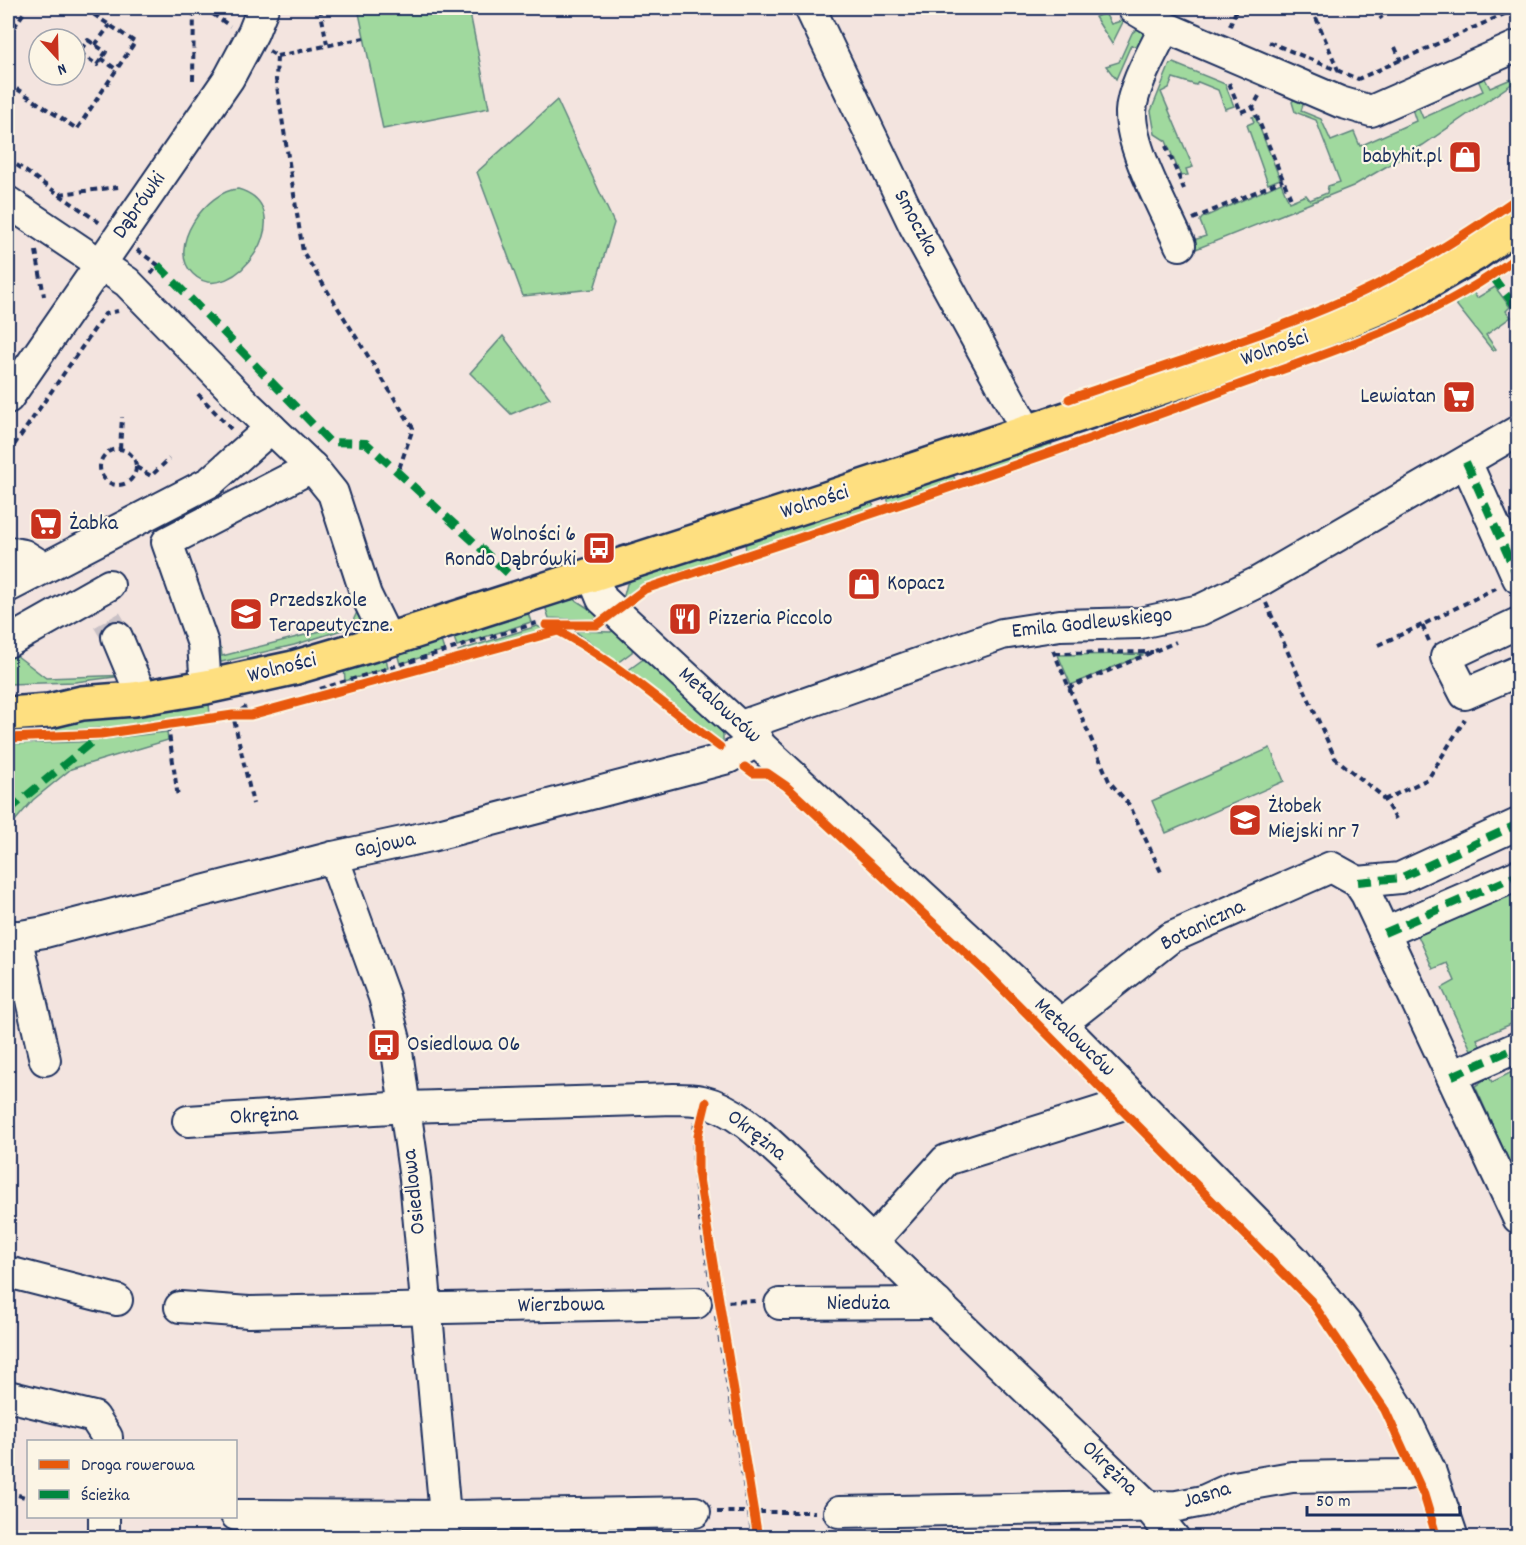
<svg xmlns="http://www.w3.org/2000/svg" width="1526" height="1545" font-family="Dekko,sans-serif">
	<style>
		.green { fill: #a0d99e; stroke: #5e847e; stroke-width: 1.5 }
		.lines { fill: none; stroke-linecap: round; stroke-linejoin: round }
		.minor-tunnel { stroke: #c8c0c5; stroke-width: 30; stroke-dasharray: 30 15; stroke-linecap: butt }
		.minor-casing { stroke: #1b2f5e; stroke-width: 34 }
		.major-casing { stroke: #1b2f5e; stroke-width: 38 }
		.path { stroke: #1b2f5e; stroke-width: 4; stroke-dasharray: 6 4.5; stroke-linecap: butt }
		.minor { stroke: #fcf5e5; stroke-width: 30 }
		.major { stroke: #fedf80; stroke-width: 33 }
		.quiet { stroke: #00873e; stroke-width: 8; stroke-dasharray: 15 8; stroke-linecap: butt }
		.cycleway-casing { stroke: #fcf5e5; stroke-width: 13 }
		.cycleway { stroke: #e8590c; stroke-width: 9 }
		.labels { text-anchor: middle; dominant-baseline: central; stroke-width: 4.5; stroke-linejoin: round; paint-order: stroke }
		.poi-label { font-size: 22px; fill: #1b2f5e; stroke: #fcf5e5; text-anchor: start }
		.street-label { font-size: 22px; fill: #1b2f5e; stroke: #fcf5e5 }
	</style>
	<rect width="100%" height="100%" fill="#f3e4df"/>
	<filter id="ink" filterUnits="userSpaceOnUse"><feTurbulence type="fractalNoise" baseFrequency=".0167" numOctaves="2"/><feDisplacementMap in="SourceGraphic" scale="12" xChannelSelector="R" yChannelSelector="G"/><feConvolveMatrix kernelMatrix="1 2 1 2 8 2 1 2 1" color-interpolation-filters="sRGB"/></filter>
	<g filter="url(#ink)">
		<!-- green -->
		<g class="green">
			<polygon points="358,8 469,8 489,108 383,129"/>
			<polygon points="1105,13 1111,24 1124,20 1112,44 1095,17"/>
			<polygon points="1139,28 1147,38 1143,49 1131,45 1116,79 1106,66 1119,62 1132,33"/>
			<polygon points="1173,63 1225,84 1234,106 1225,109 1218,90 1198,82 1196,85 1173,78 1169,88 1161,92 1193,167 1186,169 1188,175 1181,176 1166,141 1155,134 1151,111 1170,64"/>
			<polygon points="1483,75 1490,88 1511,79 1513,83 1423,145 1353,186 1176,257 1191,241 1206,236 1200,221 1202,218 1281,183 1289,202 1306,195 1310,200 1327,193 1328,186 1340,182 1316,120 1295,112 1292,102 1297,96 1305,99 1301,111 1321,119 1331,141 1354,132 1360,146 1416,121 1412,109 1418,106 1423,118 1483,91 1478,80"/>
			<polygon points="557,100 614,223 594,289 523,296 477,172"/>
			<polygon points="1255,116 1280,179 1268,184 1247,125 1254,122 1252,117"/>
			<path d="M238,189c67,19 -6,123 -45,85 -28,-26 14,-84 45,-85z"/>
			<polygon points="1495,287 1510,307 1506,311 1511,317 1486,335 1496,349 1493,351 1455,303 1473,292 1477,298"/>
			<polygon points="503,336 550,398 511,414 470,373"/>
			<polygon points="1049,441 1053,447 1008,465 970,475 969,468"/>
			<polygon points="952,473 956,481 888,504 888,495"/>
			<polygon points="870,500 875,508 746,552 745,541"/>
			<polygon points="727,547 732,556 641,585 623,599 627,584 636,576"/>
			<polygon points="574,599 600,616 593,620 549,618 545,606"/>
			<polygon points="527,610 531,622 457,646 453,635"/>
			<polygon points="357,612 364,623 294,645 217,663 221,648 222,656 352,623"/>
			<polygon points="537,626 547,631 459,655 458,651"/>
			<polygon points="615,628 633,645 632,652 617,663 575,631 611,632"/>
			<polygon points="440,638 444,650 400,664 397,653"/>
			<polygon points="8,649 46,678 131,675 75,682 8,684"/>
			<polygon points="1145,654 1071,685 1058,655"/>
			<polygon points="386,658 388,668 345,681 344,666"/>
			<polygon points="645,658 723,725 723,743 627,671"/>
			<polygon points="205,701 209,704 210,714 119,727 8,733 8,724"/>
			<polygon points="167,732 168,740 71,769 33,800 8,829 8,744 79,742"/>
			<polygon points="1270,748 1284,781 1166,833 1152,801"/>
			<polygon points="1518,882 1518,1021 1477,1039 1482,1050 1473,1054 1442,988 1455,981 1447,963 1433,969 1415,929"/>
			<polygon points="1518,1069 1518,1181 1475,1086 1489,1077 1492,1082"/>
		</g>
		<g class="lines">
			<!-- minor-tunnel -->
			<polyline class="minor-tunnel" points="107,620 117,637"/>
			<defs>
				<g id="minor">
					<polyline points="810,8 914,225 1028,433"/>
					<polyline points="1133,8 1165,27 1340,102 1371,111 1518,46"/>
					<path d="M1165,27c-11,23 -33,60 -34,85 -1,37 34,98 49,133"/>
					<polyline points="8,202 127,282 248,406 312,467 333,493 366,595 388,640"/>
					<polyline points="8,398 229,78 253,33 263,8"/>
					<polyline points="1466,462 1518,578"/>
					<polyline points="8,552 24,555 43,567"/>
					<polyline points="592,575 602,599 1061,1024 1295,1261 1346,1324 1404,1416 1430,1470 1453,1538"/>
					<polyline points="8,587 210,482 271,428"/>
					<polyline points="1518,623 1446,657 1465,694 1518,671"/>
					<polyline points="117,637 142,697"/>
					<polyline points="8,642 109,585"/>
					<polyline points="206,687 203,644 167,542 312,467"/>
					<polyline points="741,726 1002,634 1060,625 1140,623 1200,610 1258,582 1518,431"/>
					<polyline points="333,857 384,997 396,1044 415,1179 447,1538"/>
					<polyline points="1358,882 1400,878 1518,824"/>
					<polyline points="1384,933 1518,875"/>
					<polyline points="16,936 45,1060"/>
					<polyline points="8,938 45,932 333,857 431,836 728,758 758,741"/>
					<polyline points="1061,1024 1170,938 1331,867 1358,882 1366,894 1518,1218"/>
					<polyline points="1452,1076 1518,1047"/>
					<path d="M188,1121l218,-14 268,-8c9,0 19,0 28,2 36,8 67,42 93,66l352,338 27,33"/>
					<polyline points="873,1241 946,1160 1137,1100"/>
					<polyline points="8,1272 117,1300"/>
					<polyline points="780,1304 937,1303"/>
					<polyline points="180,1307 249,1312 696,1303"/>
					<polyline points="8,1396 94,1417 107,1437 107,1442"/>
					<polyline points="839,1512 1177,1506 1203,1501 1234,1487 1292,1477 1401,1475 1430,1470"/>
					<polyline points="236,1515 458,1516 695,1512"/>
					<polyline points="104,1538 104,1516"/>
				</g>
				<polyline id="major" points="8,714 49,711 82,703 134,699 206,687 293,668 388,640 826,499 1286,346 1394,301 1475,254 1518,223"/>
			</defs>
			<!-- minor casing -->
			<use href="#minor" class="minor-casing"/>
			<!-- major casing -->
			<use href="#major" class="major-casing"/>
			<!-- path -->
			<g class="path">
				<polyline points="204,8 230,26"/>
				<polyline points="320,8 327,44"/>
				<polyline points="1312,8 1338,70"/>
				<polyline points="1374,8 1382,19"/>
				<polyline points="1513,8 1518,19"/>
				<polyline points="1230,26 1237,8"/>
				<polyline points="8,36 27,8"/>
				<polygon points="88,40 106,52 97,65 79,52"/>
				<polyline points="1269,42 1358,79 1518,8"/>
				<polyline points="95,45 110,25"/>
				<polyline points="1395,47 1401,61"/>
				<polyline points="269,51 277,56 276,80 303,252 413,428 398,472"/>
				<polyline points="277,56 364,38"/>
				<polyline points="101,58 117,70"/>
				<polyline points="193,80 194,8"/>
				<polyline points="8,83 77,129 135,42 84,8"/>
				<polyline points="1229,83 1241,112 1253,107"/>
				<polyline points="1259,96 1253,107 1291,199"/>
				<polyline points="1166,146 1184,189"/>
				<polyline points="8,159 100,223"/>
				<polyline points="60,194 119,187"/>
				<polyline points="1193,219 1283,180"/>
				<polyline points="137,250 158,265 151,274"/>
				<polyline points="36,251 44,296"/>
				<polyline points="198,394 232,430"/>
				<circle cx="118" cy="467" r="18"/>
				<polyline points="120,449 122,417"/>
				<polyline points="8,454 105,314 118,311"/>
				<polyline points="136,467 151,476 169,459"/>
				<polyline points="1266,603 1335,758 1381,795 1396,819"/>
				<polyline points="1429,641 1422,625 1496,588"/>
				<polyline points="1378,645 1422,625"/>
				<polyline points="1053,650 1109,781 1130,806 1161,872"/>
				<polyline points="1055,653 1153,652"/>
				<polyline points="1068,688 1176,642"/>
				<polyline points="320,689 540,622"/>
				<polyline points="246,707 233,715 253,804"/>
				<polyline points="168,726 178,798"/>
				<polyline points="1384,800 1428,779 1465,719"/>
				<path d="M695,1123c-6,55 8,108 16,162"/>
				<polyline points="718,1302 758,1301"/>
				<polyline points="716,1316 753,1538"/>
				<polyline points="8,1492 28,1498"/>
				<polyline points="717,1512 815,1512"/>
			</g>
			<!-- minor -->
			<use href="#minor" class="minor"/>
			<!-- major -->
			<use href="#major" class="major"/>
			<!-- quiet -->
			<g class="quiet">
				<polyline points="158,265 330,442 366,443 512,577"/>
				<polyline points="1492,276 1518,310"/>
				<polyline points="1466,462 1518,578"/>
				<polyline points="8,811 99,736"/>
				<polyline points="1358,882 1400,878 1518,824"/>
				<polyline points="1384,933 1518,875"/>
				<polyline points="1452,1076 1518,1047"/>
			</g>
			<defs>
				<g id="cycleway">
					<path d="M1069,399c85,-30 173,-56 257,-91 69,-28 132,-68 192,-110"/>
					<path d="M546,625h51l48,-36c194,-64 388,-128 580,-199 101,-37 208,-68 293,-134"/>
					<path d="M551,627c61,31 115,80 169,120"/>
					<polyline points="8,738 101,734 233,715 251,715 558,631"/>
					<polyline points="745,767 753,773 767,773 786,786 986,972 1311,1301 1385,1410 1424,1495 1437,1538"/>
					<polyline points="706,1102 698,1135 698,1172 758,1538"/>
				</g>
			</defs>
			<!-- cycleway casing -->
			<use href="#cycleway" class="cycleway-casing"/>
			<!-- cycleway -->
			<use href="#cycleway" class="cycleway"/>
		</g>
	</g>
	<!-- icons -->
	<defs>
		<symbol id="shop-square" viewBox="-11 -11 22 22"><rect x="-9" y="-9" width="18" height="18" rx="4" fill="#c8321e" stroke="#fcf5e5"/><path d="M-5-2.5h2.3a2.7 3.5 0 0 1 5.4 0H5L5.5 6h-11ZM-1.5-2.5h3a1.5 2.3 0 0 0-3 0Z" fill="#fff"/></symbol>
		<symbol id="supermarket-square" viewBox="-11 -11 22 22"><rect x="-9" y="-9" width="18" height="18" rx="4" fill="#c8321e" stroke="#fcf5e5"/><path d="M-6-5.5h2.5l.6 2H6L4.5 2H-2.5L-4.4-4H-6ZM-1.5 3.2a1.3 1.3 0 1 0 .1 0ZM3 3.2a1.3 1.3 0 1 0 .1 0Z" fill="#fff"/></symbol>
		<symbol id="bus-square" viewBox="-11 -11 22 22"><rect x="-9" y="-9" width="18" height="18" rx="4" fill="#c8321e" stroke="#fcf5e5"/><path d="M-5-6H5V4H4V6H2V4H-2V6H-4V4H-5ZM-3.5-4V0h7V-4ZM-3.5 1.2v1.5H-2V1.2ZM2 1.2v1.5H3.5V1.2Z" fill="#fff"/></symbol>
		<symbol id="school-square" viewBox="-11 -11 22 22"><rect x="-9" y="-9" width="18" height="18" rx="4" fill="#c8321e" stroke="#fcf5e5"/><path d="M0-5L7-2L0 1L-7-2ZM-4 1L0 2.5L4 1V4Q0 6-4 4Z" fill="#fff"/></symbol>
		<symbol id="restaurant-square" viewBox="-11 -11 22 22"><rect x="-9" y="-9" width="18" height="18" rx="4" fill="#c8321e" stroke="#fcf5e5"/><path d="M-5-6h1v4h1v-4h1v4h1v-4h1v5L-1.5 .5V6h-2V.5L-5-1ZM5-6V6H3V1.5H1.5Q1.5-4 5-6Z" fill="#fff"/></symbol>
	</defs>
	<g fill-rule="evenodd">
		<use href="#shop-square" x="1446" y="138" width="38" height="38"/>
		<use href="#supermarket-square" x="1440" y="378" width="38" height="38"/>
		<use href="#supermarket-square" x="27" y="505" width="38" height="38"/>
		<use href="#bus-square" x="580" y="529" width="38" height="38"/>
		<use href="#shop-square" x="845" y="565" width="38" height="38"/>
		<use href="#school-square" x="227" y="595" width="38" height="38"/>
		<use href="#restaurant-square" x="666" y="600" width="38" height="38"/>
		<use href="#school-square" x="1226" y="801" width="38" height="38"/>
		<use href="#bus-square" x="365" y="1026" width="38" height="38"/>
	</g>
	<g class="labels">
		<!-- poi labels -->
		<g class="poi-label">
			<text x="1442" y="157" text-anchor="end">babyhit.pl</text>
			<text x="1436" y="397" text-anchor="end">Lewiatan</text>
			<text x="69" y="524">Żabka</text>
			<text x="576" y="535" text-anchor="end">Wolności 6<tspan x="576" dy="25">Rondo Dąbrówki</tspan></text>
			<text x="887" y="584">Kopacz</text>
			<text x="269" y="601">Przedszkole<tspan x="269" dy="25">Terapeutyczne.</tspan></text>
			<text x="708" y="619">Pizzeria Piccolo</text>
			<text x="1268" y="807">Żłobek<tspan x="1268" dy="25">Miejski nr 7</tspan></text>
			<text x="407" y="1045">Osiedlowa 06</text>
		</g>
		<!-- street labels -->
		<g class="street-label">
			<text transform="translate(140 206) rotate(-55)">Dąbrówki</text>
			<text transform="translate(915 223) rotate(62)">Smoczka</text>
			<text transform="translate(1275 349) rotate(-20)">Wolności</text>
			<text transform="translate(815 503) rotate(-18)">Wolności</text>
			<text transform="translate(1092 624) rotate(-6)">Emila Godlewskiego</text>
			<text transform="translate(282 669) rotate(-14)">Wolności</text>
			<text transform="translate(719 706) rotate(42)">Metalowców</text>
			<text transform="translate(385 846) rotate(-12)">Gajowa</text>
			<text transform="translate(1203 926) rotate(-26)">Botaniczna</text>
			<text transform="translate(1074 1038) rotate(44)">Metalowców</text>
			<text transform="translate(264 1117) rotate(-3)">Okrężna</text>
			<text transform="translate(756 1136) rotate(38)">Okrężna</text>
			<text transform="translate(415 1192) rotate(-96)">Osiedlowa</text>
			<text x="858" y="1304">Nieduża</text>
			<text transform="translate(561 1306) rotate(-1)">Wierzbowa</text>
			<text transform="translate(1109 1469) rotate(44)">Okrężna</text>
			<text transform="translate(1207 1496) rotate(-17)">Jasna</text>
		</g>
	</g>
	<!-- margin -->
	<rect width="1526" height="1545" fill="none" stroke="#fcf5e5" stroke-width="30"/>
	<rect x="15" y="15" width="1496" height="1515" fill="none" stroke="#1b2f5e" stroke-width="2" filter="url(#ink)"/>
	<!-- legend -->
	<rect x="27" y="1440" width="210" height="78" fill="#fcf5e5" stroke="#a2a6af" stroke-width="1.5"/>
	<rect x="39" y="1460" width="30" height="9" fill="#e8590c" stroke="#a2a6af" stroke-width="1.5"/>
	<text x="81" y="1470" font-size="18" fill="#1b2f5e">Droga rowerowa</text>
	<rect x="39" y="1490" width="30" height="9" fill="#00873e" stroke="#a2a6af" stroke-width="1.5"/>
	<text x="81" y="1500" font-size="18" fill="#1b2f5e">Ścieżka</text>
	<!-- north arrow -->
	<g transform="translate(57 57) rotate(158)"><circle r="28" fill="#fcf5e5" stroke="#a2a6af" stroke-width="1.5"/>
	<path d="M0-4.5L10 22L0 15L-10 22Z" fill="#c8321e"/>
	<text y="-9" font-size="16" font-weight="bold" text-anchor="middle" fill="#1b2f5e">N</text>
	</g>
	<!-- scale -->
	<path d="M1307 1506v9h153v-9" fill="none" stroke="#1b2f5e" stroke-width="3"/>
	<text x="1316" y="1506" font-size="18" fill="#1b2f5e" stroke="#fcf5e5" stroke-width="4.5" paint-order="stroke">50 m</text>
</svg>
